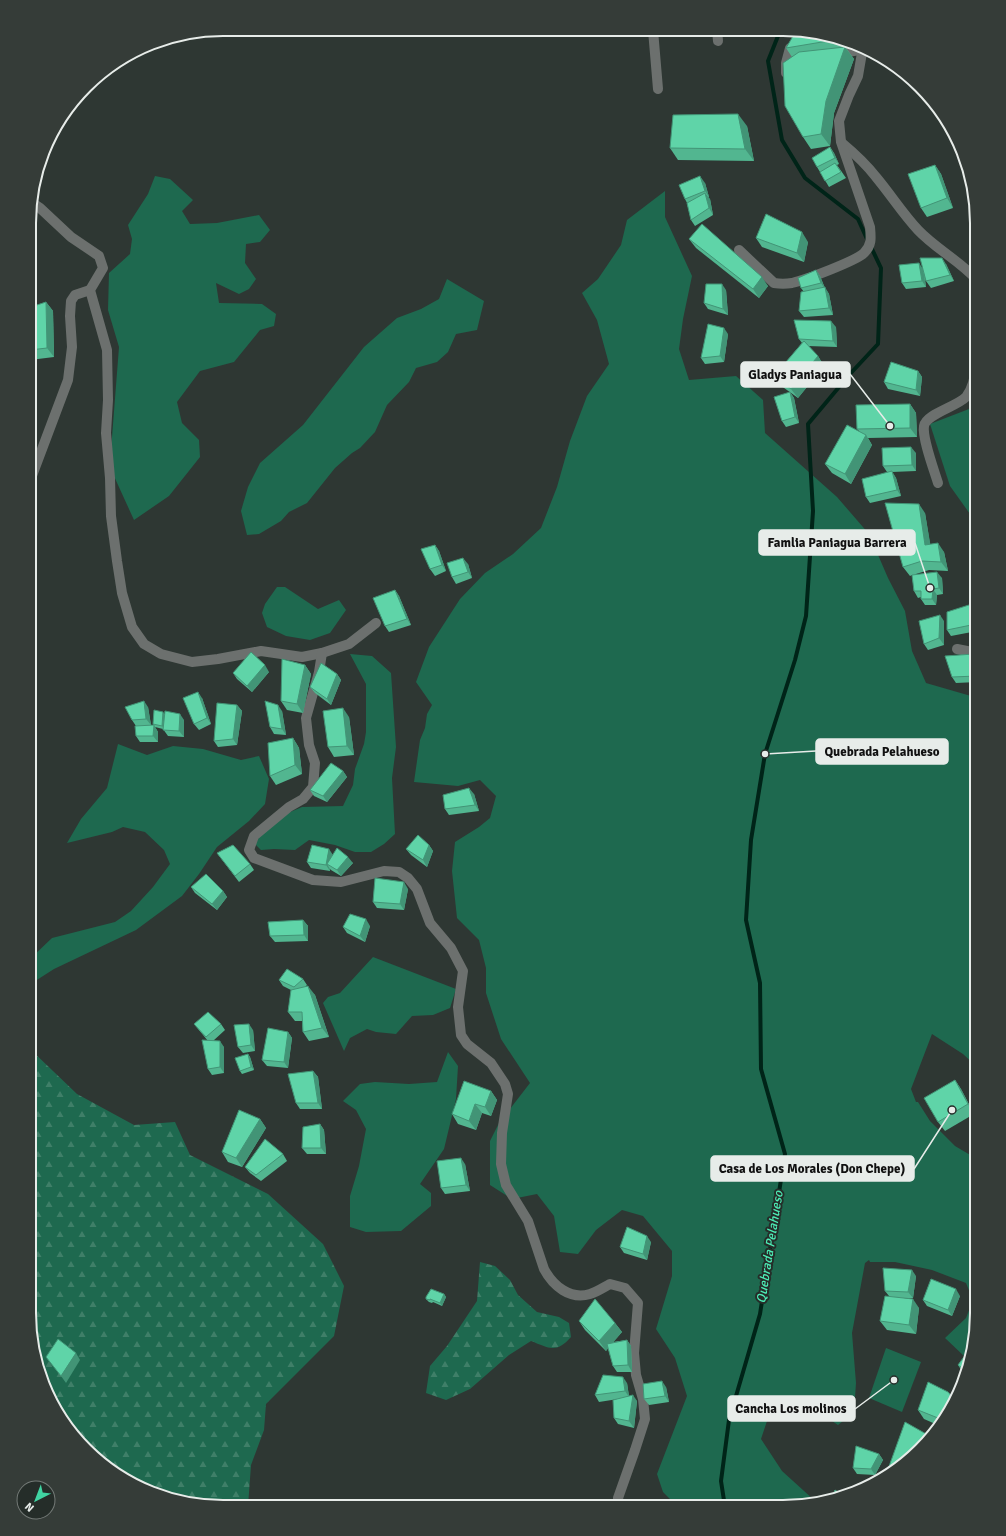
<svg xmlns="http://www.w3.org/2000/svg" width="1006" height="1536" font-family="Signika,sans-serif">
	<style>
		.green { fill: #1e694f }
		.forest { fill: url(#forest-firs) }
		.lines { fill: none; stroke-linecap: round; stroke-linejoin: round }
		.stream { stroke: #002418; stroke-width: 4 }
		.minor { stroke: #6c706e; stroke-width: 10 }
		.wall { fill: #52b690 }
		.shaded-wall { fill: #429476 }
		.building { fill: #5fd4a8; stroke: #429476 }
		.labels { text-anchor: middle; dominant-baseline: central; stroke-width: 4; stroke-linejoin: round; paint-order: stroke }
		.water-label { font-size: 13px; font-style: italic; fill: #4deeb7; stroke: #252d29 }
		.rim { fill: none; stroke: #e7ece9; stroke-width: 2 }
		.leader { fill: none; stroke: #e7ece9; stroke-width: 1.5 }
		.callout-dot { fill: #e7ece9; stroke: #252d29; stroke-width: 1.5 }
		.callout { fill: #e7ece9; stroke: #e7ece9; stroke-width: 1.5 }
		.callout-label { font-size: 13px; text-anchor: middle; font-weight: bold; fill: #111 }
	</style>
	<defs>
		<pattern id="forest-firs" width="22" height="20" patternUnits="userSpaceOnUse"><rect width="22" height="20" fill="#1e694f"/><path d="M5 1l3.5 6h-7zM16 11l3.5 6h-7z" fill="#3f7f68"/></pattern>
	</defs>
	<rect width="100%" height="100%" fill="#2e3733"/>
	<!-- green -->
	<g class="green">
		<polygon points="155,176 170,179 193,200 182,211 190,224 217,223 259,215 270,230 260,242 246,244 245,263 256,279 249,289 239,294 216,283 219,303 262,304 276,314 274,326 260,330 234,362 200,371 177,402 182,423 199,440 200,457 169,496 134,520 113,474 111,450 119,347 108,310 109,273 130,254 132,239 128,225 148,194"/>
		<polygon points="665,191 665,217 692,276 683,319 679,349 689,380 736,376 763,400 765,433 837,497 869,534 888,578 905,611 912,651 926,683 971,696 977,697 977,1067 963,1054 932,1034 911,1089 916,1102 918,1102 930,1121 955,1146 977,1159 977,1326 969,1357 964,1356 945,1338 966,1318 973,1300 966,1283 932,1270 895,1262 870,1262 869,1260 865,1263 852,1333 856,1383 854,1412 838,1425 802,1401 775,1397 761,1439 782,1471 814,1500 783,1507 678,1507 663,1492 657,1474 687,1396 675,1358 656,1329 672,1276 672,1251 643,1216 622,1210 596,1230 578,1254 560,1252 554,1216 537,1194 512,1199 490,1185 490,1141 499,1123 530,1083 501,1039 486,993 486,968 479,940 457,918 452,871 455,842 479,827 490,818 496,796 480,780 458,786 414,782 420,740 425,728 427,714 432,705 416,682 429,647 460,599 485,573 513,554 541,528 557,487 570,441 587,396 609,364 597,320 582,293 598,279 621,245 627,220"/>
		<polygon points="447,279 484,301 477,330 456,334 448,352 437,362 416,368 409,382 387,405 375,432 360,448 352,453 335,468 307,503 289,512 281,521 259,534 247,535 241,511 248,487 260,463 303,425 364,347 397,318 421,309 439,299"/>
		<polygon points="969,409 977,425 977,515 970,514 950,486 930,424"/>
		<polygon points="277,587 285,587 318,609 339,600 346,610 330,633 310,640 286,636 267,627 262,613 265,604"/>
		<polygon points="350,654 372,656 391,673 396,747 392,778 395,834 384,844 371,852 355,852 335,845 309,840 295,850 274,849 261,850 255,844 264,828 276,818 302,807 343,806 353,785 355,769 364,744 366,732 366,684"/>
		<polygon points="118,744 147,755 173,746 203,749 241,760 259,756 269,779 265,804 249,821 217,847 199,874 182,896 136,930 54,969 29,985 30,959 52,938 115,922 131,911 153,887 170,864 164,850 145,832 123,827 112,832 67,843 81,819 107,788"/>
		<polygon points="373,957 456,989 450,1008 433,1015 412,1016 396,1034 376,1032 367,1029 350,1038 344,1051 323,1003 328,997 340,993"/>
		<polygon points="448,1052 458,1066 456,1099 444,1149 420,1184 431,1193 431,1206 401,1231 366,1232 350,1227 350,1196 359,1166 366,1129 356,1110 343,1101 360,1084 375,1082 409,1084 437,1082"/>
		<polygon points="886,1348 921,1362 902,1412 869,1398"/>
	</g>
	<!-- forest -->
	<g class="forest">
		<polygon points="29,1048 77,1094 134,1125 175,1122 190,1155 268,1194 323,1244 344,1286 334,1336 266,1404 264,1430 251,1465 248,1506 198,1505 149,1492 105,1467 69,1431 44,1388 29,1313"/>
		<path d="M480,1262l15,4 15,14 8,15 19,17 22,5 10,6 2,14c-15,17 -22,11 -40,4l-22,14 -39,34 -24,11 -20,-7 4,-27 17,-20 30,-45z"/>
	</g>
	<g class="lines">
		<!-- stream -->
		<g class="stream">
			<polyline points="780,31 768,61 782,140 805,178 858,219 867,239"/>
			<polyline points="725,1507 721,1481 729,1420 760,1314 785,1154 761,1069 760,983 746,920 751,840 765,754 795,660 806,616 813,511 808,424 850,374 878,344 881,268 871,247"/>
		</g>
		<!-- minor -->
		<g class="minor">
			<polyline points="653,30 658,89"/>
			<polyline points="717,30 718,41"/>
			<polyline points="835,54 866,49"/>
			<polyline points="786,73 786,63 790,48"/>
			<path d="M842,143c12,10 24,21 34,34 15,18 27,37 42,53 18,19 42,31 59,50"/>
			<polyline points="31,202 40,208 71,237 99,256 103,268 90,290 107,350 108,400 106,433 110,478 111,516 117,561 122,593 132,627 144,644 161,654 192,662 218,659 261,651 302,657 322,653 349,644 376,623"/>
			<path d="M739,250l35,33c6,1 12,1 18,0 13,-3 64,-22 72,-30 8,-8 7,-15 6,-26l-29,-85 -2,-21 10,-26 9,-19 5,-29"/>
			<polyline points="30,481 68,380 72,347 70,316 71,301 75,295 90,290"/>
			<path d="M938,483c-4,-13 -16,-45 -14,-57 2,-12 32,-19 42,-29 8,-10 9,-23 11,-35"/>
			<polyline points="957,649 977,653"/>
			<path d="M322,653l-3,19 -13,46 3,27 6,18 -2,24 -10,12 -14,8 -35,29 -5,14 5,8 59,22 28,2 43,-11 15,1 9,6 9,11 13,34 21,25 12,23 -5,36 3,28 6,9 24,19 14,21 3,10 -6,39 -1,31 5,21 22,36 16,48c9,17 26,31 46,25 7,-2 14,-7 20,-10l15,4 13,15 -4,50 2,22 7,24 2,20 -10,31 -17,48 1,5 7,4"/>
		</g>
	</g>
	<!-- wall -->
	<g class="wall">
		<polygon points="666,30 689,30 690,34 670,36"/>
		<polygon points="809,31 856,43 857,46 846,48 854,59 834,113 830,146 811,149 803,137 792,57 786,48"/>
		<polygon points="747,126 754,161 678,160 670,148"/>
		<polygon points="830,147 834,153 839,164 837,165 846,178 829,187 817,167"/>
		<polygon points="935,165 941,174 953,208 927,217 921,208"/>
		<polygon points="705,183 709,197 708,198 710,199 713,215 695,226 691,220 687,203 685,199"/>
		<polygon points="756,238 808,242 804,262 762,247"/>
		<polygon points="689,239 768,286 759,298 696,248"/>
		<polygon points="946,264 954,281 931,288 926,281 924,270 926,287 906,289 902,283 923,269"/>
		<polygon points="816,270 820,276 825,288 829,294 833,315 804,317 799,311 804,292 801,288"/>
		<polygon points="726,290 728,315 708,309 704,303"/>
		<polygon points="46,302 53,311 54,357 30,360 31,307"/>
		<polygon points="836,327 837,347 808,346 818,356 824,366 798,398 780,385 774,376 802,343 799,339"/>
		<polygon points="728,334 724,362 705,364 701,358"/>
		<polygon points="918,371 922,377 920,396 888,389 884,382"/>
		<polygon points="790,392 794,398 799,423 786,427 782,421"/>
		<polygon points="910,404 916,413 917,437 868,438 872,445 851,484 832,473 825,464 859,431 857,429"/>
		<polygon points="916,453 916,471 892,472 896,478 901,496 870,503 866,497 890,472 887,472 883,466"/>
		<polygon points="925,513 930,544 944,552 948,571 929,570 916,574 942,578 943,594 937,595 936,605 925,605 921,599 921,597 918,598 914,591 912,575 910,576 903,567"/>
		<polygon points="435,545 439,551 446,571 435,576 430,569"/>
		<polygon points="468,564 472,578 456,584 452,577"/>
		<polygon points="395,590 399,596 411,625 389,632 385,626"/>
		<polygon points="977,610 977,631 951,636 947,630"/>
		<polygon points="944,621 944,645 928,650 924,644"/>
		<polygon points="974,654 977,657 977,682 956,683 952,677"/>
		<polygon points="305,665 311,674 303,713 287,710 281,701"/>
		<polygon points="269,672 252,692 237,679 233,673"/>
		<polygon points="337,674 341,680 331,705 315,693 310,687"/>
		<polygon points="202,698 211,724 199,730 194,724"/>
		<polygon points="237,705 242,711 237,745 218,747 214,741"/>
		<polygon points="148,707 151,725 154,725 153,724 164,714 184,720 184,737 168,736 163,729 155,727 158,732 158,742 140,742 136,736 136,726 132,720"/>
		<polygon points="282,711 286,735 274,734 270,727"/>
		<polygon points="349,717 354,755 334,757 328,747"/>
		<polygon points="293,738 299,748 302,774 276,785 270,776"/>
		<polygon points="343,771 347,777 327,802 314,796 310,790"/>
		<polygon points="474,794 479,811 449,815 445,809"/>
		<polygon points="429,845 433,851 427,867 411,855 406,849"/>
		<polygon points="217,853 250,864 254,870 239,882"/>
		<polygon points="333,855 353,863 341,876 331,870 330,869 330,871 311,868 307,862"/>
		<polygon points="191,887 223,891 227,897 217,910 195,893"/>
		<polygon points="408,889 404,910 377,908 373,902"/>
		<polygon points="303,920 308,926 308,941 275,942 270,936"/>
		<polygon points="370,926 365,942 347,933 343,927"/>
		<polygon points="303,979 307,985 305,987 315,995 329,1037 309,1041 303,1032 302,1021 295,1021 288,1012 291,990 283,986 279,980"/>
		<polygon points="194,1024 221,1024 225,1030 213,1041 224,1047 224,1073 212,1075 208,1069 208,1041"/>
		<polygon points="253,1030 255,1051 243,1053 238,1047"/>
		<polygon points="288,1032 292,1038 288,1068 267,1066 262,1060"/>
		<polygon points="248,1054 250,1057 254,1070 242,1074 240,1071"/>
		<polygon points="313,1071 318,1077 322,1109 300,1109 296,1103"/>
		<polygon points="955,1080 961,1089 974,1114 945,1131 938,1122"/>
		<polygon points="491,1091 497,1100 491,1116 482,1113 476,1130 458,1124 452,1114"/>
		<polygon points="260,1119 266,1128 242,1167 228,1162 222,1152"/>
		<polygon points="320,1124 324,1130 326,1154 307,1154 302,1148"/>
		<polygon points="283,1154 287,1161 261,1181 250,1173 245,1167"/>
		<polygon points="465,1164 470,1191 445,1194 441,1188"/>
		<polygon points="651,1242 647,1260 624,1253 620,1247"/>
		<polygon points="916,1276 913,1298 900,1298 919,1308 916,1334 887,1330 880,1321 889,1296 885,1291"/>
		<polygon points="444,1294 446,1297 442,1306 433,1302 432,1303 429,1302 426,1299"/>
		<polygon points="960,1296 952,1316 927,1306 923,1300"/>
		<polygon points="579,1321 615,1323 622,1332 613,1342 627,1340 631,1346 632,1372 617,1372 613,1366 608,1348 606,1351 585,1330"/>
		<polygon points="969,1357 966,1374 962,1371 958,1365"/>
		<polygon points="627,1383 629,1396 637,1401 634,1428 618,1424 614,1418 618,1399 599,1402 595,1395"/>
		<polygon points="666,1387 669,1402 649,1405 644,1399"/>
		<polygon points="955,1400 940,1426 924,1419 918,1410"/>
		<polygon points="879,1454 883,1460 875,1475 857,1474 853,1468"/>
	</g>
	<!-- shaded-wall -->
	<g class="shaded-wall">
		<polygon points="845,47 854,59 834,113 830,146 821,134 826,101"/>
		<polygon points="738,114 747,126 754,161 745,149"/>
		<polygon points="830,147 834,153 839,164 835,158"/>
		<polygon points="935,165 941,174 953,208 947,198"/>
		<polygon points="700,176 705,183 709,197 705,191"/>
		<polygon points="705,193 710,199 713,215 709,208"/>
		<polygon points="802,232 808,242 804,262 797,253"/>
		<polygon points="942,258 946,264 954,281 950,275"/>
		<polygon points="919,263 923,269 926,287 922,281"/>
		<polygon points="816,270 820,276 825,289 821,283"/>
		<polygon points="762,277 768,286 759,298 753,289"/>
		<polygon points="722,284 726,290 728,315 723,309"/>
		<polygon points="825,287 829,294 833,315 829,308"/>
		<polygon points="46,302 53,311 54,357 47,348"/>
		<polygon points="831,321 836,327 837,347 833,341"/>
		<polygon points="724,328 728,334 724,362 720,356"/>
		<polygon points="818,356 824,366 798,398 791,389"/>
		<polygon points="918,371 922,377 920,396 916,390"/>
		<polygon points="790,392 794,398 799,423 795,417"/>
		<polygon points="910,404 916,413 917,437 910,428"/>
		<polygon points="866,435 872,445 851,484 845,474"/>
		<polygon points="911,447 916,453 916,471 912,465"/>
		<polygon points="892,471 896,478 901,496 897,490"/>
		<polygon points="919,504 925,513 932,554 925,545"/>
		<polygon points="938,543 944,552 948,571 941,562"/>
		<polygon points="435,545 439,551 446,571 442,565"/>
		<polygon points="463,558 468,564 472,578 468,572"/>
		<polygon points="937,572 942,578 943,594 939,588"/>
		<polygon points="933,589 937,595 936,605 932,599"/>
		<polygon points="395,590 399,596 411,625 407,619"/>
		<polygon points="972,604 977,610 977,625 976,624"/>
		<polygon points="940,615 944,621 944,645 939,638"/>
		<polygon points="974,654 977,657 977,671"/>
		<polygon points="265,665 269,672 252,692 247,686"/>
		<polygon points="305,665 311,674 303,713 297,704"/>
		<polygon points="337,674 341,680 331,705 327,699"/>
		<polygon points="198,692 202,698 211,724 207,718"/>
		<polygon points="144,701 148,707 151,725 146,719"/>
		<polygon points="237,705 242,711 237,745 233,739"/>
		<polygon points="278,705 282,711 286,735 282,729"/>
		<polygon points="343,708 349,717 354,755 347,746"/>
		<polygon points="163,712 165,715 164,729 162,726"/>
		<polygon points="180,714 184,720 184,737 179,731"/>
		<polygon points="154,725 158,732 158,742 153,736"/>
		<polygon points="293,738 299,748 302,774 295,765"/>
		<polygon points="343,771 347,777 327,802 323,796"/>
		<polygon points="469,788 474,794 479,811 475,805"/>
		<polygon points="429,845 433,851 427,867 423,860"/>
		<polygon points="329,849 333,855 327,864 330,869 330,871 326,865"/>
		<polygon points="348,857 353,863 341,876 337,870"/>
		<polygon points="404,882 408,889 404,910 400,904"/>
		<polygon points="223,891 227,897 217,910 212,904"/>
		<polygon points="366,919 370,926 365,942 360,936"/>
		<polygon points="303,920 308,926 308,941 304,935"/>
		<polygon points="308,986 315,995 329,1037 322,1028"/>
		<polygon points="249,1024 253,1030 255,1051 251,1045"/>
		<polygon points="288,1032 292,1038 288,1068 284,1062"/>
		<polygon points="220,1041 224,1047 224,1073 220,1067"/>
		<polygon points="248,1054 250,1057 254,1070 251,1067"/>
		<polygon points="313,1071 318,1077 322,1109 318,1103"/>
		<polygon points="955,1080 961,1089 974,1114 968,1104"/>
		<polygon points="491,1091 497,1100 491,1116 485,1107"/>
		<polygon points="475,1104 482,1113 476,1130 469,1121"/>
		<polygon points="260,1119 266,1128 242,1167 236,1158"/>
		<polygon points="320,1124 324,1130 326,1154 321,1148"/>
		<polygon points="461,1158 465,1164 470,1191 466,1185"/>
		<polygon points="647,1236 651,1242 647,1260 643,1254"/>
		<polygon points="912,1270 916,1276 913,1298 908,1292"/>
		<polygon points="956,1289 960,1296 952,1316 948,1310"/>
		<polygon points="444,1294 446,1297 442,1306 440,1303"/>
		<polygon points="913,1299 919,1308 916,1334 909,1325"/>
		<polygon points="615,1323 622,1332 606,1351 599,1341"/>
		<polygon points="627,1340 631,1346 632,1372 628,1365"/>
		<polygon points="76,1353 80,1360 66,1383 61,1376"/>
		<polygon points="623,1377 627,1383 629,1397 625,1391"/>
		<polygon points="662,1381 666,1387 669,1402 665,1396"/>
		<polygon points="633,1395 637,1401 634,1428 629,1421"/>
		<polygon points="928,1435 930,1438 925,1443"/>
		<polygon points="879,1454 883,1460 875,1475 871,1469"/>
	</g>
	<!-- building -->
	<g class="building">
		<polygon points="796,31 809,31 840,39 786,48"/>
		<polygon points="845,47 826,101 821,134 803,137 785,106 783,63 799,52"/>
		<polygon points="738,114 745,149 670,148 673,115"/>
		<polygon points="830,147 835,158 817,167 812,158"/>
		<polygon points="835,163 841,172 825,181 820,172"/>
		<polygon points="935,165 947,198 921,208 908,174"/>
		<polygon points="700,176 705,191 685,199 679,185"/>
		<polygon points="705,193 709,208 691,220 687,203"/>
		<polygon points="766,214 802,232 797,253 756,238"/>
		<polygon points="702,224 762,277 753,289 689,239"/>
		<polygon points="920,258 942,258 950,275 926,281"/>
		<polygon points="919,263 922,281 902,283 899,265"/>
		<polygon points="816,270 821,283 801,288 798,278"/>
		<polygon points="706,284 722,284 723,309 704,303"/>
		<polygon points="825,287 829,308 799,311 801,292"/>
		<polygon points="46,302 47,348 30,350 31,307"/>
		<polygon points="794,320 831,321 833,341 799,339"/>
		<polygon points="708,324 724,328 720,356 701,358"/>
		<polygon points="804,341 818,356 791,389 774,376"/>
		<polygon points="891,362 918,371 916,390 884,382"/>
		<polygon points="790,392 795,417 782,421 774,397"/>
		<polygon points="910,404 910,428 857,429 856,405"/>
		<polygon points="847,425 866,435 845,474 825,464"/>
		<polygon points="911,447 912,465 883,466 882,448"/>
		<polygon points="892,471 897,490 866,497 862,479"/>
		<polygon points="885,503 919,504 925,545 938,543 941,562 922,561 903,567"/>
		<polygon points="435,545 442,565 430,569 421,549"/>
		<polygon points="463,558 468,572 452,577 447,563"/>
		<polygon points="937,572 939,588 933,589 932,599 921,599 921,591 914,591 912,575"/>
		<polygon points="395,590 407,619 385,626 373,598"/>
		<polygon points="972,604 976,624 947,630 947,612"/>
		<polygon points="940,615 939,638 924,644 919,621"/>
		<polygon points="251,652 265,665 247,686 233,673"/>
		<polygon points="974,654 977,671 977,676 952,677 945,656"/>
		<polygon points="282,659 305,665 297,704 281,701"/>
		<polygon points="321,663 337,674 327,699 310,687"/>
		<polygon points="198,692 207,718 194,724 183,698"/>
		<polygon points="144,701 146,719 132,720 125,707"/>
		<polygon points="265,701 278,705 282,729 270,727"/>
		<polygon points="217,703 237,705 233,739 214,741"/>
		<polygon points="343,708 347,746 328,747 323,711"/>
		<polygon points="154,710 163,712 162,726 153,724"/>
		<polygon points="165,711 180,714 179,731 163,730"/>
		<polygon points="154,725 153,736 136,736 135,726"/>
		<polygon points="293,738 295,765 270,776 268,743"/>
		<polygon points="331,763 343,771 323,796 310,790"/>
		<polygon points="469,788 475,805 445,809 443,795"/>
		<polygon points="418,835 429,845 423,860 406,849"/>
		<polygon points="233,845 250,864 235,876 217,853"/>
		<polygon points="312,845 329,849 326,865 307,862"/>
		<polygon points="337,848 348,857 337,870 327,864"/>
		<polygon points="206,874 223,891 212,904 191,887"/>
		<polygon points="375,878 404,882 400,904 373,902"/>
		<polygon points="350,914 366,919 360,936 343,927"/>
		<polygon points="303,920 304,935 270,936 268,922"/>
		<polygon points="287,969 303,979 294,987 279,980"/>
		<polygon points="308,986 322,1028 303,1032 302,1012 288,1012 291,990"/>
		<polygon points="208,1012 221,1024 206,1037 194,1024"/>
		<polygon points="249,1024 251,1045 238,1047 234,1025"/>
		<polygon points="268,1028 288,1032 284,1062 262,1060"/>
		<polygon points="202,1040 220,1041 220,1067 208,1069"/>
		<polygon points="248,1054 251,1067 240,1071 235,1058"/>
		<polygon points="313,1071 318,1103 296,1103 288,1074"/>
		<polygon points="955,1080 968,1104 938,1122 924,1098"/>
		<polygon points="464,1081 491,1091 485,1107 475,1104 469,1121 452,1114"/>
		<polygon points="239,1110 260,1119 236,1158 222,1152"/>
		<polygon points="320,1124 321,1148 302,1148 303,1127"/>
		<polygon points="265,1139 283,1154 256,1175 245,1167"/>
		<polygon points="461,1158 466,1185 441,1188 437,1161"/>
		<polygon points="627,1227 647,1236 643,1254 620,1247"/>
		<polygon points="883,1268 912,1270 908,1292 885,1291"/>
		<polygon points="931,1279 956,1289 948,1310 923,1300"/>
		<polygon points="431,1289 444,1294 440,1303 430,1299 430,1300 426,1299 426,1297"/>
		<polygon points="885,1296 913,1299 909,1325 880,1321"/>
		<polygon points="595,1299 615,1323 599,1341 579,1321"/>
		<polygon points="58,1339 76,1353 61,1376 46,1357"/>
		<polygon points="627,1340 628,1365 613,1366 607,1344"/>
		<polygon points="966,1354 969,1357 966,1371 958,1365"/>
		<polygon points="603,1375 623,1377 625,1391 595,1395"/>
		<polygon points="662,1381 665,1396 644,1399 643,1384"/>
		<polygon points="928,1382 948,1392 955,1400 943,1420 918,1410"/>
		<polygon points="633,1395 629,1421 614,1418 613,1400"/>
		<polygon points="905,1422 928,1435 925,1443 901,1467 891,1473 887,1472"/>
		<polygon points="856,1446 879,1454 871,1469 853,1468"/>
		<polygon points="835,1490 841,1494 839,1496 832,1497"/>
		<polygon points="662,1500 676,1504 675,1507 660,1507"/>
	</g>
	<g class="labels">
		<!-- water labels -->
		<g class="water-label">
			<text transform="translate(770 1247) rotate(-81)">Quebrada Pelahueso</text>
		</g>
	</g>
	<!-- crop -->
	<path d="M0 0H1006V1536H0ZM223 36H783A187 187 0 0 1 970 223V1313A187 187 0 0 1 783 1500H223A187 187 0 0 1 36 1313V223A187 187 0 0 1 223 36Z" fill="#353c38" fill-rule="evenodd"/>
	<path class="rim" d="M223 36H783A187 187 0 0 1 970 223V1313A187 187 0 0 1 783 1500H223A187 187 0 0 1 36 1313V223A187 187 0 0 1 223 36Z"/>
	<!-- callouts -->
	<path class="leader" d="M890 426L850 374M930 588L915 543M765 754L816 751M952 1110L914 1169M894 1380L855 1409"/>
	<g class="callout-dot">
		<circle cx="890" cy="426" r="4"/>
		<circle cx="930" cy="588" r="4"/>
		<circle cx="765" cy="754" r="4"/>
		<circle cx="952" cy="1110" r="4"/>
		<circle cx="894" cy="1380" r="4"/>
	</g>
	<g class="callout">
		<rect x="741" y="362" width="109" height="25" rx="4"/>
		<rect x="759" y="530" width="156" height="25" rx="4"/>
		<rect x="816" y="739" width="132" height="25" rx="4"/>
		<rect x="711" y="1156" width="203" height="25" rx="4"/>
		<rect x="728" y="1396" width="127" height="25" rx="4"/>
	</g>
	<g class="callout-label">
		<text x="795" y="379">Gladys Paniagua</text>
		<text x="837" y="547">Famlia Paniagua Barrera</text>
		<text x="882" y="756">Quebrada Pelahueso</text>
		<text x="812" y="1173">Casa de Los Morales (Don Chepe)</text>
		<text x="791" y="1413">Cancha Los molinos</text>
	</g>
	<!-- north arrow -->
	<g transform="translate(36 1500) rotate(222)"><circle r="19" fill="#252d29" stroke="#737976"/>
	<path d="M0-3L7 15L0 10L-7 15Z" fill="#40d4a2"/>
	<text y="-6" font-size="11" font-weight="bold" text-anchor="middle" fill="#e7ece9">N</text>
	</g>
</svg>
